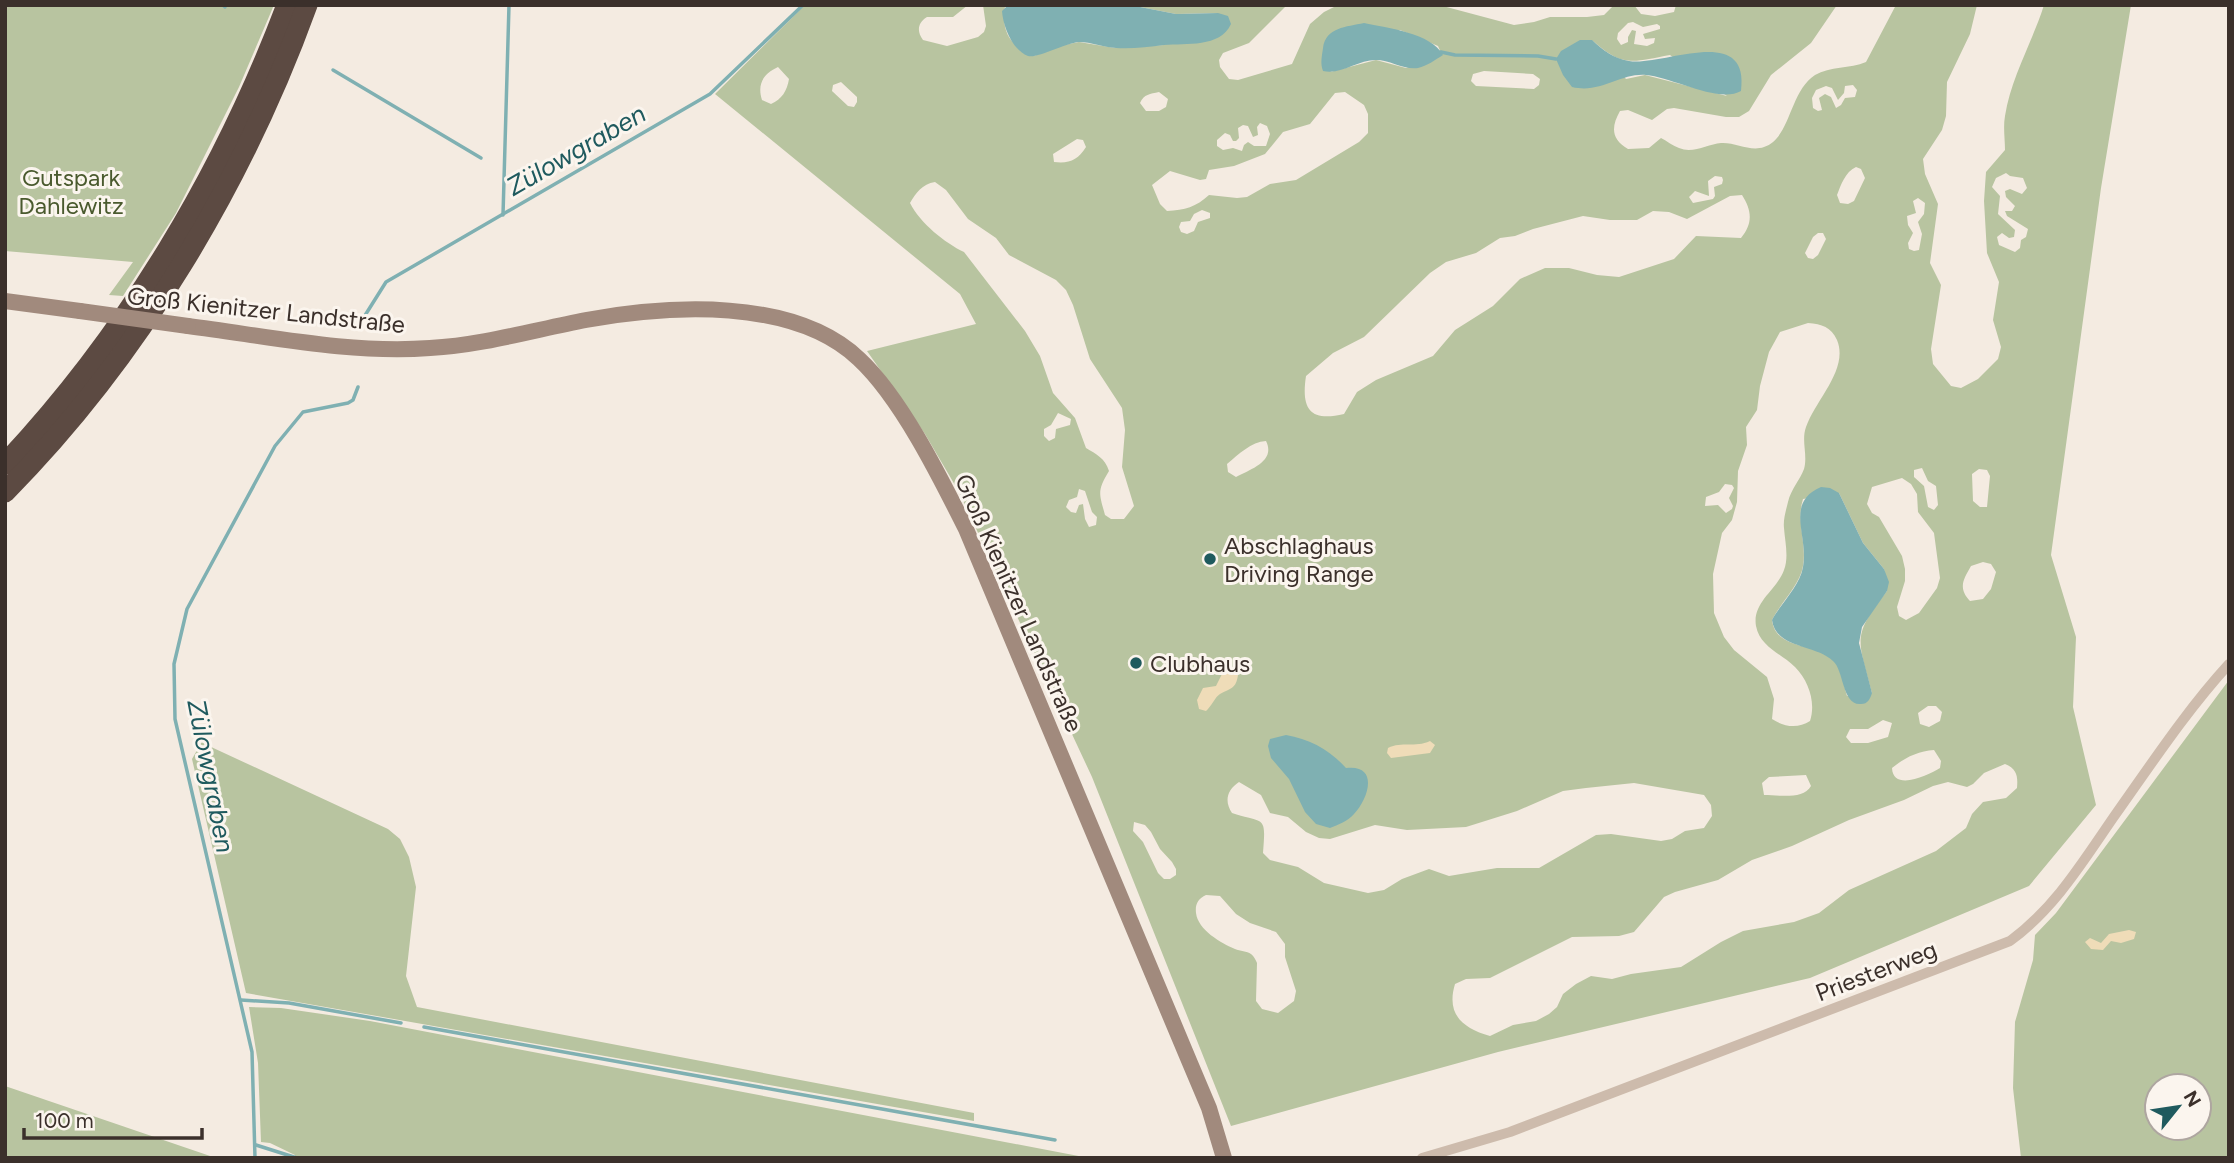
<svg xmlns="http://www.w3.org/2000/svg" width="2234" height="1163" font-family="Figtree,sans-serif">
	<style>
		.green { fill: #b8c4a0; fill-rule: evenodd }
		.sand { fill: #efdcb8 }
		.water { fill: #7fb0b2 }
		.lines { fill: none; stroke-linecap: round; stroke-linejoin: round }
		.stream { stroke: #7fb0b2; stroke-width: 3.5 }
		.street { stroke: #cdbbac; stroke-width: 10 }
		.secondary { stroke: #a18a7d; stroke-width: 16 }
		.highway { stroke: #5c4a42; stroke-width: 21 }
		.secondary-bridge { stroke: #a18a7d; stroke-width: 16 }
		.poi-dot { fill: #1f5a5e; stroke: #fbf5ee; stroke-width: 2.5 }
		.labels { text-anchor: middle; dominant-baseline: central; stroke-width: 6; stroke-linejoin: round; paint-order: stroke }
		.park-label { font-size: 24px; fill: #4a5a2e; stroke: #fbf5ee }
		.street-label { font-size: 24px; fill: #3b302b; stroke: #fbf5ee }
		.poi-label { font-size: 24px; fill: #3b302b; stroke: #fbf5ee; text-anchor: start }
		.water-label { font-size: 26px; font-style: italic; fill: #1f5a5e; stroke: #fbf5ee }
	</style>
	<rect width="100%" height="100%" fill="#f4ebe1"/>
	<!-- green -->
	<g class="green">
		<polygon points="5,5 274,5 239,87 176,213 123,296 109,295 133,262 5,251"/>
		<path d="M805,5h163l-15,12h-26c-10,6 -10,15 -4,23l24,6 31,-9 6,-5 2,-6 -3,-21h25l-3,1c-4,26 5,40 29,50l25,-10 20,-4 36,6 49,-3 54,-32 -42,1 -46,-9h157l-38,38 -26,10 -4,7 1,7 9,12 9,1 54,-16 18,-40 14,-12 14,-7h101l75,20 20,-3 16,-5h37l17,-2 10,-10h20l7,9 14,2 19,-4 2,-7h161l-26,38 -40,32 -22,36 -10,6h-13l-52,-9 -7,1 -15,11 -24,-10 -8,1c-9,16 -9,28 8,38l21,-1 12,-10c6,3 12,8 18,10 14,6 29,-4 42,-5 14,-1 29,9 43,4 27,-9 25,-55 51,-72 15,-9 35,-6 51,-13l30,-57h81l-7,29 -23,48 -1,34 -4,14 -19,29 2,15 13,30 -8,59 11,22 -10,64 2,15 18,22 10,2 17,-9 20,-20 3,-12 -8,-27 6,-38 -12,-29 -3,-52 2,-29 19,-22c0,-11 -2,-23 0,-34 6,-39 27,-73 39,-111h87l-30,183 -50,367 25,82 -3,70 23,98 -67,81 -219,92 -312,74 -267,74 -139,-349 -133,-285 -34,-58 -58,-83 109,-27 -16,-30 -245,-200zM1633,22l10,5 14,-3 3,2v3l-17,5 2,5 10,-1 -1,5 -7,3 -13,-2 2,-13 -4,-1 -4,7v5l-7,3 -4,-6 1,-6 10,-10zM1400,30l38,16 4,9 -36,13 -30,-8 -46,12zM1592,40c31,28 40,22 78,15l57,41 -82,-21 -19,4zM778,67l11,12c-2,12 -7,20 -18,25l-9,-4c-5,-16 1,-26 16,-33zM1484,71l49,3 7,5 -1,6 -5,4 -58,-3 -5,-5 2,-7zM841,82l16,15v5l-3,5 -6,-1 -16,-15 1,-6zM1853,85l4,5 -2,7 -10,1 -4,7 -5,3 -5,-11 -6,-3 -6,4 3,12 -4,1 -5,-3 -1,-10 4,-8 10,-4 6,2 6,12 6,-7 1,-7zM1159,92l9,7 -2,8 -7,4h-13l-6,-8c4,-9 10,-9 19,-11zM1345,92l19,13 4,9v19l-9,9 -63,38 -26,4 -23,13 -10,1 -28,-3c-13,12 -24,15 -42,16l-7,-7 -8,-19 18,-14 30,9 6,-1 3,-9 25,-4 31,-12 18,-22 27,-8 25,-31zM1260,123l7,3 3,8 -4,12h-12l-6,-4 -4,3 -2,6 -9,-3 -10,2 -6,-4v-6l8,-7 5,2 3,6h3l3,-3 -1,-10 5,-3 5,1 5,11 5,-2 -1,-8zM1077,139l6,1 3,7c-8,13 -17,17 -32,15l-1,-8zM1856,167l5,2 4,9 -11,23 -6,3 -8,-1 -3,-8c4,-10 8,-23 19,-28zM2006,173l4,3 13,2 4,10 -5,6 -12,-5 -5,2 1,6 9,9 -3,5h-7l2,5 21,13 -2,8 -5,3 -1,8 -5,4 -16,-7 -2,-8 5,-4 7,5 5,-1 1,-7 -17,-16 2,-18 -8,-9 4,-9zM1715,176l7,1 1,3 -1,4 -8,3 1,9 -2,3 -20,4 -4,-6 6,-6 14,5 -1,-15zM935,182l11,8 22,29 28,19 13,17 47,25 10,10 7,15 17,54 32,49 3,22 -3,37 12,39 -10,13h-13l-6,-4c-6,-22 -8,-24 4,-44 -4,-13 -13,-17 -23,-23l-11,-30 -22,-25 -13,-37 -15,-25 -61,-79c-19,-9 -44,-29 -54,-49 6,-10 12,-19 25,-21zM1742,195c10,16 11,28 -1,43l-45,-2 -22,23 -55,18 -22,-2 -28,-7h-24l-25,11 -27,27 -38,24 -22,26 -57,24 -19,12 -13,22c-34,8 -43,-5 -38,-38l27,-23 31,-16 66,-64 16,-11 30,-9 24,-15 15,-2 18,-7 50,-13 27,4h27l16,-9 16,1 18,7 43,-23zM1918,198l7,5 -1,11 -6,8 4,12 -3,16 -5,1 -5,-2 -1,-6 5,-10 -5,-8 -1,-9 9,-3 -3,-12zM1202,210l8,3v5l-12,4 -4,9 -7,3 -6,-2 -2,-5 2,-5 9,-1 4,-7zM1818,233h5l3,6 -8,16 -5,4 -5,-1 -3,-5 8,-16zM1808,323c14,1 23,4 29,17 12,29 -21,59 -31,87 -5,14 2,28 -2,42 -4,11 -13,20 -16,33 -2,8 -5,18 -4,26 1,14 5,29 0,42 -7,20 -32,32 -28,56 4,21 26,28 39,41 14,14 21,36 15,54 -12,8 -26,6 -38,-2l2,-20 -7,-22 -33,-27 -10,-13 -10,-24 -1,-39 9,-41 10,-13 5,-18 1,-31 9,-26 -1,-18 11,-17 3,-24 9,-34 11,-20zM1058,413l13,6 -1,6 -14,4 -1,9 -6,3 -5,-5v-7l7,-4zM1266,441c10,20 -15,28 -30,36l-8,-5 -1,-8c12,-10 24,-22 39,-23zM1922,468l6,13 8,5 2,19 -4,5 -6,-3 -4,-21 -10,-9v-7zM1979,469l8,1 3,6 -3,31h-7l-7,-6 -1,-27zM1902,478l9,6 6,10 1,18 16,21 6,45 -3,10 -18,25 -13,7 -7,-4 -2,-9 8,-26v-12l-3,-13 -23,-39 -7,-4 -5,-9 5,-17zM1725,484l7,1 2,3 -5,10 4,8 -1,3 -6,4 -8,-8 -13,1 1,-9 13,-5zM1079,489l6,2 7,21 5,5 -1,8 -7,2 -4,-8 -2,-15 -4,1 -3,8 -5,-1 -5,-5 3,-7 8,-3zM1839,493l24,50 21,26 3,22c-36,46 -29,48 -15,102l-25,3c-3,-10 -5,-24 -10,-32 -15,-23 -61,-11 -65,-44 9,-18 28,-35 31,-54 4,-22 -7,-45 0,-67zM1983,562l8,2 5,8 -5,17 -8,10 -13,2c-12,-13 -7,-21 1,-35zM1928,706h8l6,6 -2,9 -11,6 -9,-3 -2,-11zM1883,720l9,3 -4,14 -20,6h-17l-5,-6 4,-8h18zM1934,750l7,11 -1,7c-11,7 -47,24 -48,0 12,-10 26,-17 42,-18zM2005,764c12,5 13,12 12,24l-11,10 -23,4 -11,12 -6,14 -30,23 -87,39 -30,23 -25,9 -51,9 -22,11 -40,25 -50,7 -19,5 -21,-3 -15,8 -13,10 -6,13 -8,7 -13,7 -23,4 -23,11c-28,-8 -44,-22 -35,-52l11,-5 24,-1 82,-41 47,-1 15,-4 30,-35 11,-5 43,-12 34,-20 40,-14 57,-26 55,-20 29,-14 15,-4 19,5 6,-3 11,-11zM1806,775l5,11c-8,14 -32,9 -47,9l-2,-12 7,-6zM1239,782l22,13 9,18 18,4 18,15 13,6 11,1 45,-14 32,5 59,-3 51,-16 46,-20 23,-3 48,-5 70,12 7,10 1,11 -8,12 -19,3 -13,8 -11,2 -50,-7 -15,1 -57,33h-42l-48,8 -20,-7 -27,10 -18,11 -16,3 -44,-10 -26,-16 -28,-7 -7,-7c3,-39 2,-29 -31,-40 -8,-12 -5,-23 7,-31zM1134,822l11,3 6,7 9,17 12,13 4,7v6l-6,4h-6l-6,-6 -15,-31 -10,-11zM1206,895l14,1 16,18 14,9 26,9 9,12v13l11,34 -2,10 -16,12 -16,-4 -6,-8 1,-38c-1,-2 -3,-7 -6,-9 -4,-3 -11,-3 -16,-5 -14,-6 -37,-19 -39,-36 -1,-9 2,-14 10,-18z"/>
		<path d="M2229,680v478h-208l-8,-70 2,-66 18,-62 2,-25 21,-22zM2157,1086h42v42h-42z"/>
		<polygon points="204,738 209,746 388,829 400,839 409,857 416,887 406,976 417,1007 974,1113 974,1121 246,993 192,759"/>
		<polygon points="249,1007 281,1008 370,1021 1089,1158 294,1158 295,1155 270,1143 261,1142 258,1063"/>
		<polygon points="5,1086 216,1158 5,1158"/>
	</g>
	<!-- sand -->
	<g class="sand">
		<path d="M1233,669l5,6c-2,14 -7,13 -18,19 -5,3 -9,13 -14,17l-7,-2 -2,-9 6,-12 13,-2 8,-16z"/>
		<path d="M1430,741l5,4 -5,8 -39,5 -4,-5 1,-5c14,-7 27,0 42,-7z"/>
		<polygon points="2129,930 2136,932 2134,939 2121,943 2111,941 2103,950 2091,949 2085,942 2090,938 2101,943 2109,934"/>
	</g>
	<!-- water -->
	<g class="water">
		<path d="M1008,5h122l46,9 42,-1 10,3 3,8c-11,24 -45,19 -67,21 -16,2 -32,4 -48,3 -13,-1 -25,-6 -37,-6 -14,1 -42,17 -51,14 -16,-6 -25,-30 -26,-45z"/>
		<path d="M1364,23c24,5 67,10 79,32 -8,5 -16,11 -25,13 -14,2 -28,-8 -42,-8 -19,0 -34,15 -53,11 -3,-8 -1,-15 0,-23 3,-21 23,-21 41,-25z"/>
		<path d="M1580,40h12c12,11 21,18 37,21 33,6 121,-39 112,30 -22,13 -69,-14 -95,-16 -26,-2 -45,19 -74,12l-9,-12 -7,-16 5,-8z"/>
		<path d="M1821,487l9,1 9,5 24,50 21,26 5,13 -2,9 -25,36 -3,16 13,50c-2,6 -4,11 -11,11 -19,2 -17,-34 -28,-43 -18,-17 -57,-12 -61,-41 9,-17 28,-34 31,-53 6,-31 -19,-64 18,-80z"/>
		<path d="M1286,735c24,4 44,15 60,33 33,-4 23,30 8,46 -6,7 -16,11 -24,14l-14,-4 -11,-12 -16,-33 -18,-21 -3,-12 2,-7z"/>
	</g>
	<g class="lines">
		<!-- stream -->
		<g class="stream">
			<polyline points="223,5 225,7"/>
			<polyline points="1441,52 1455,55 1538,56 1556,59"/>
			<polyline points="333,70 481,158"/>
			<polyline points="503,215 509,5"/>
			<polyline points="364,317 386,282 710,94 803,5"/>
			<polyline points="241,1000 289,1003 401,1023"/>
			<polyline points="424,1027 1055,1140"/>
			<polyline points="256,1145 297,1158"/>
			<polyline points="255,1158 252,1052 175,719 174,664 187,609 275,446 303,412 348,403 353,400 358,387"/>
		</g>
		<!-- street -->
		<path class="street" d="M1422,1158l88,-26 500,-191c44,-32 72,-78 103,-123 37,-52 73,-107 116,-154"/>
		<!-- secondary -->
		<g class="secondary">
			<polyline points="5,301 80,311"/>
			<path d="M188,326c79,10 162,28 242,22 53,-3 104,-18 156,-28 83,-15 208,-23 273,39 42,39 81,118 107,170l224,534 19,45 15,50"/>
		</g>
		<!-- highway -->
		<g class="highway">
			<path d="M5,464c124,-132 218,-290 282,-459"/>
			<path d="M5,492c133,-134 238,-310 302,-487"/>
		</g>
		<!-- secondary-bridge -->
		<polyline class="secondary-bridge" points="80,311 188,326"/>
	</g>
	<!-- markers -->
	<g class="poi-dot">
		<circle cx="1210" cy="559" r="7"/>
		<circle cx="1136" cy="663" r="7"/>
	</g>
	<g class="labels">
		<!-- park labels -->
		<g class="park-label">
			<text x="71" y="177">Gutspark<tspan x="71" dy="28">Dahlewitz</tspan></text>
		</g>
		<!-- street labels -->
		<g class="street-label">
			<text transform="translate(266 310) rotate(6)">Groß Kienitzer Landstraße</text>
			<text transform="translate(1019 603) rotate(66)">Groß Kienitzer Landstraße</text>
			<text transform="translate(1876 971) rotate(-21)">Priesterweg</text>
		</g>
		<!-- poi labels -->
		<g class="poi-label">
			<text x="1224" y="545">Abschlaghaus<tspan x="1224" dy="28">Driving Range</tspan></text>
			<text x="1150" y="663">Clubhaus</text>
		</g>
		<!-- water labels -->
		<g class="water-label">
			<text transform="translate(576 150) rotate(-30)">Zülowgraben</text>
			<text transform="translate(211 776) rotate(79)">Zülowgraben</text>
		</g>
	</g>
	<!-- border -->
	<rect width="2234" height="1163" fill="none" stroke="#3b302b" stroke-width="14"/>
	<!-- north arrow -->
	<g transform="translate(2178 1107) rotate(60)"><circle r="33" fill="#fbf5ee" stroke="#aea6a0" stroke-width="2"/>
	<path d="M0-5L12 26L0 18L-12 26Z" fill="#1f5a5e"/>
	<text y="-10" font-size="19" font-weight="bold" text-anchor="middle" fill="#3b302b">N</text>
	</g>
	<!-- scale -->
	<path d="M24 1128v10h178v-10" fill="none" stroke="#3b302b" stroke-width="3.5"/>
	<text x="35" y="1128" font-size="21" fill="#3b302b" stroke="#fbf5ee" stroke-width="5" paint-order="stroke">100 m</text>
</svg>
